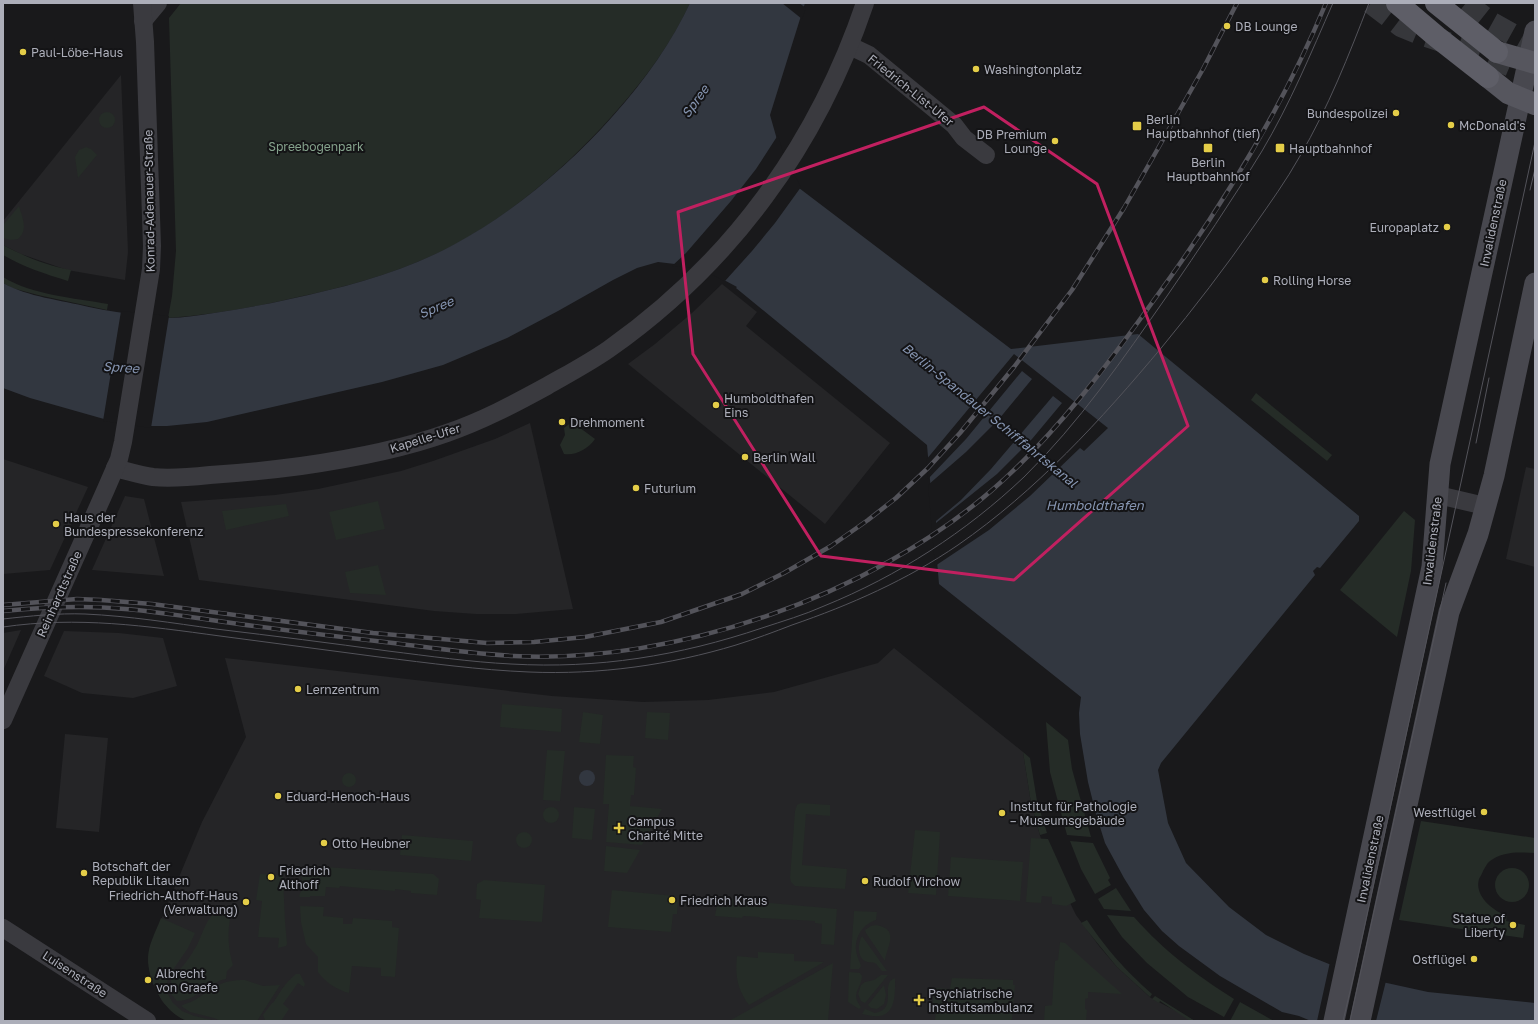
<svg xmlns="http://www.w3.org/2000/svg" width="1538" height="1024" font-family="'Golos Text',sans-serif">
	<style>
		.built { fill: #252527 }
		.green { fill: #252c27 }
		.water { fill: #323740 }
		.pier { fill: #19191b; fill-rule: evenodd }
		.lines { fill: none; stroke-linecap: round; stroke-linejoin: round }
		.trunk-tunnel { stroke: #36373b; stroke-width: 22; stroke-dasharray: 22 11; stroke-linecap: butt }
		.tertiary { stroke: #3a3a3f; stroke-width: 18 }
		.secondary { stroke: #48484f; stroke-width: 21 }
		.primary { stroke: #56565e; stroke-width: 22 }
		.trunk { stroke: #5e5e67; stroke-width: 22 }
		.tram { stroke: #53535a; stroke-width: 1 }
		.rail-casing { stroke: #53535a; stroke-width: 4.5 }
		.rail { stroke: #141416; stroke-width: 3; stroke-dasharray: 9; stroke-linecap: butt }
		.marked { fill: none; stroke: #c12060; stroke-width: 3; stroke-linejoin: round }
		.poi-dot { fill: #e4cd48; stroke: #141416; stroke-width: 1.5 }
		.labels { text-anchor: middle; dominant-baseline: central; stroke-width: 4; stroke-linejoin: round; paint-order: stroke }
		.poi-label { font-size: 12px; fill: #acaeb9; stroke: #141416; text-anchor: start }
		.street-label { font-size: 12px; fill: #acaeb9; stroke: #141416 }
		.park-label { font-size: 12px; fill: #85a28c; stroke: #141416 }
		.water-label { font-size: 13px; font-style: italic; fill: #8695b1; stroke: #141416 }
	</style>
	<rect width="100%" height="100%" fill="#19191b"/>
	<!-- built -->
	<g class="built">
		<polygon points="121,75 128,252 125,280 67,270 21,254 3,245 3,221"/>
		<polygon points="722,284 757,312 746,326 890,443 825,524 628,364 655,344 692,313"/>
		<polygon points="530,423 573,609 516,614 476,614 434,611 199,580 181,502 275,495 318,489 360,480 401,471 433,461 495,439"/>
		<polygon points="3,459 88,487 50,570 3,574"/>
		<polygon points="1526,467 1535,469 1535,567 1506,559"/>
		<polygon points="125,496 144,499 164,576 92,570"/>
		<polygon points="21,630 3,671 3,633"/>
		<polygon points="64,631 119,633 163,638 177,686 133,698 82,693 44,676"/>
		<polygon points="894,648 1023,752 1031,803 1041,839 1048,858 1076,915 1099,946 1117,967 1151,998 1195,1021 186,1021 175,1014 162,1001 151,980 148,959 151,944 202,822 246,737 225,658 552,696 643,702 708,700 774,692 878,663"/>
		<polygon points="65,734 108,738 99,832 56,828"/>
	</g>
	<!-- green -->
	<g class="green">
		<path d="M181,3h509c-21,46 -53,86 -87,123 -43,46 -91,87 -147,118 -49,26 -104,42 -158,53 -43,10 -86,18 -130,21l4,-22 4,-45 -7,-233z"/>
		<circle cx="107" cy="120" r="8"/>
		<polygon points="86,147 91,149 97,155 78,178 75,157 79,150"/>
		<path d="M19,206c3,11 10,24 -1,33l-7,1 -8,-2v-13z"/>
		<path d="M3,245c21,11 44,21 68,25l-3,11c-23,-7 -44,-14 -65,-26z"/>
		<path d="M3,277c29,18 71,21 105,27l-1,6 -69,-15 -26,-7 -9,-5z"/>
		<polygon points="1256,393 1332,455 1327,461 1251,400"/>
		<path d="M572,422l23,17c-7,10 -20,17 -31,15l-4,-9 5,-10 -1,-7z"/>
		<polygon points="378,501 385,529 336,540 329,512"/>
		<polygon points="286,504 289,516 226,530 222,511"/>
		<polygon points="1404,511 1415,520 1411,571 1397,637 1340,590"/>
		<polygon points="378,565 386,595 350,593 345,572"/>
		<polygon points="502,704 562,709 561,732 500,727"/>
		<polygon points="583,712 603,715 600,744 579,742"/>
		<polygon points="647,712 670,713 668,740 645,738"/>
		<polygon points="1046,722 1068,740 1072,769 1091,837 1067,835 1050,772"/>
		<polygon points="547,750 565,751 560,801 543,800"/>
		<polygon points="1023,752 1030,758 1037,801 1047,833 1040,835 1031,803"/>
		<polygon points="606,755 634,756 633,767 636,768 634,795 631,795 630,806 662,809 642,845 606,842 609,804 603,804"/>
		<circle cx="349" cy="780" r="7"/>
		<polygon points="801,803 830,805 830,816 806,814 802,865 847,869 845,889 795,886 791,882 790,878 795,811 797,805"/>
		<circle cx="551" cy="815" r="8"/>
		<polygon points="574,807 595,809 592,840 572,838"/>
		<path d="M1421,821l114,17v15c-16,-1 -32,-2 -45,8 -3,2 -5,7 -7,10 -1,3 -3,6 -4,8 -5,17 14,32 28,37l-1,5 19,4 -2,13 -124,-18z"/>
		<polygon points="915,830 940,832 936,895 908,893"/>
		<circle cx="524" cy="840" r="8"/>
		<polygon points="402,835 473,841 471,861 400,855"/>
		<polygon points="1031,838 1048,839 1076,901 1066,906 1052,904 1052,897 1042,896 1041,903 1026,902"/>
		<polygon points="1070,841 1093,843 1110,878 1108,880 1111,885 1095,894 1081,869"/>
		<polygon points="606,846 640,850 627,873 604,871"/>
		<polygon points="951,857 1023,862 1020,901 948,896"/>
		<polygon points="309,866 433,874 439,879 437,895 411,893 411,891 395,889 395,891 340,886 339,888 326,887 325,896 310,896 310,897 300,897 299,896 304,884 300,874 304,868"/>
		<circle cx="1512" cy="885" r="17"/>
		<polygon points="260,874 283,875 285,922 287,944 286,946 278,948 279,938 258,937 262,901 256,900"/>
		<polygon points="484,880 545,885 542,922 479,918 481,900 476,899 477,884"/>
		<polygon points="1116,888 1131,911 1104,909 1098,899"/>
		<polygon points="612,890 675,896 678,901 677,914 673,914 671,932 608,927"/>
		<polygon points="727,899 837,909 834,945 821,944 822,924 815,923 815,921 760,918 760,917 743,916 742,918 715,916 717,905"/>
		<path d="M300,906l24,1 -1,9 20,2v6h9l1,-6 39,3v6l7,1 -4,49 -14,-1v-8l-29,-2 -3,27c-12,-3 -24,-11 -31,-21v-15l-12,-13 -5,-22z"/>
		<path d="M224,910l7,4c-4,17 -3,35 2,51l-6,6 -1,8c-18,3 -29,22 -49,22l-6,-7v-14c8,-10 17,-19 23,-30 10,-14 10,-37 30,-40z"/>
		<path d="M854,911l23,1 -1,8c-15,5 -23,19 -19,35 1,4 3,7 4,11l-2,3h-9z"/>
		<path d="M1107,915l27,2c31,35 61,57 100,82l-10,18 -36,-20 -41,-34 -25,-26z"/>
		<path d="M161,918l34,15 -7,15 -20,29 -2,14 7,12 9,8 12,5 22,5c-8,0 -25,2 -31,-1 -21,-8 -37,-39 -37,-61 0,-14 8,-28 13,-41z"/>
		<path d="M1087,920c20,30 38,50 65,74l-2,3 -33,-30 -36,-44z"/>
		<path d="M876,925c25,4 10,23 9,36l-19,-28 -1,-3 6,-4z"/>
		<path d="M862,936l25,35h-5c-3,-3 -4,-6 -7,-8 -3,-1 -7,0 -10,-2 -8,-4 -7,-19 -3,-25z"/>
		<polygon points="1060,942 1065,943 1122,994 1088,992 1088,998 1085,999 1085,1009 1087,1010 1086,1021 1044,1021 1045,1006 1052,1005 1055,961 1058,960"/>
		<path d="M758,952l36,2v7l30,1 -75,43c-12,-16 -14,-30 -12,-49l21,2z"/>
		<polygon points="833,963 828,1021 729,1021"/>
		<path d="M849,972l11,1 2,3c-1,14 -12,17 -1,31l-2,2 -11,-7z"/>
		<path d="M296,974h4l5,10 -1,3 -6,-4 -15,21 6,5 -8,12 -16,-1 -2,-5 9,-12h1c9,-13 10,-18 23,-29z"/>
		<polygon points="881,975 888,975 865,1003 861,1001 858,994 861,985 865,982 874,980"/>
		<path d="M895,978c0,12 2,36 -16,38 -5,1 -11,-1 -17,-2l3,-5 10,4c24,-4 4,-30 20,-35z"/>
		<polygon points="952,978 1013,980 1013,985 1015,985 1012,1019 1010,1021 935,1021 936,1012 932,1011 934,988 950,989"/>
		<path d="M245,980l18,6 17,-1 -23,36h-36l-7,-3 -24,-6 -9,-6c5,-3 12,-4 17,-8 19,-12 23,-18 47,-18z"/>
		<polygon points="884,985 886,995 884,1004 877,1009 871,1008 868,1005"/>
		<polygon points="1155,996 1195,1021 1190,1021 1160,1001 1159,1003 1152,999"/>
		<polygon points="1240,1002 1274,1021 1230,1021"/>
	</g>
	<!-- water -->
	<g class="water">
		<path d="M690,3h115l-35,112 12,42 17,31 212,161 127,-15 221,182v5l-39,47 -3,-1 -4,4 2,4 -154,188 -3,7 10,53 18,40 43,44 37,28 38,19 60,24 64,14 107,11v18h-224l-12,-5 -17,-4 -62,-36 -41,-30 -17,-15 -18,-21 -20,-32 -19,-35 -9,-29 -8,-32 -8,-48 -1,-21 2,-16 -142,-113 -12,-139 -191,-157 1,-1 -37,-20 -42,-5 -21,6 -24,12 -55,31 -51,27 -64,27 -61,17 -175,40 -40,4h-17l-46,-7 -74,-21 -27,-10v-105c25,14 58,17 86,24 18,4 37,6 56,9 8,1 16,2 24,2 15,0 30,-3 45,-5 25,-4 50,-8 76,-14 56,-12 114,-27 165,-55 90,-48 192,-148 235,-241z"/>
		<circle cx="587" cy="778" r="8"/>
	</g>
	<!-- pier -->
	<g class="pier">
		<polygon points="782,3 799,3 806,8 802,19"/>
		<polygon points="778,135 784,156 801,187 775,223 752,251 725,281 699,269 672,266 686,253 731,201 756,169"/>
		<polygon points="121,311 169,316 151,428 103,421"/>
		<path d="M1014,354l94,74 -24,23 -4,-3 -50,48 -41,34 -54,36 -7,-81 38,-33 33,-33 33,-40 -10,-8 -56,68 -38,40 -2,-19zM1053,396l9,7 -30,36 -35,35 -61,49v-2l25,-21 30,-31z"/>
		<polygon points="1330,962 1365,976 1386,981 1376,1021 1317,1021"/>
	</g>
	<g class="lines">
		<!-- trunk-tunnel -->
		<g class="trunk-tunnel">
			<polyline points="1371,3 1401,26 1420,34 1490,57 1511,66"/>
			<polyline points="1466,3 1490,22 1535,47"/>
		</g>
		<!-- tertiary -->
		<g class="tertiary">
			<polyline points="143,21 158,3"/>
			<polyline points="850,46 869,55 954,125 964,138 986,155"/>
			<path d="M115,468c12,3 25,7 38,9 19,2 38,0 57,-2 31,-2 61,-5 91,-9 49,-7 99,-16 146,-33 35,-12 67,-29 100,-47 21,-12 42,-23 62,-37 122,-86 208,-204 256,-346"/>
			<polyline points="1438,495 1485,506"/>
			<polyline points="3,720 106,489 119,459 123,442 151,269 152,246 145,42 142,3"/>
			<polyline points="3,928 147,1021"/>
		</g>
		<!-- secondary -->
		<g class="secondary">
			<polyline points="1334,1021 1432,567 1440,464 1535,31"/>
			<polyline points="1360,1021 1449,612 1478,534 1494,476 1535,283"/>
		</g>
		<!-- primary -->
		<g class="primary">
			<polyline points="1497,52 1535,63"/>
			<polyline points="1488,77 1508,93 1535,104"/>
		</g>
		<!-- trunk -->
		<g class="trunk">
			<polyline points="1397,3 1437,37 1488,77"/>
			<polyline points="1436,3 1497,52"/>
		</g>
		<!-- tram -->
		<g class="tram">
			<polyline points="1530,190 1535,169"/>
			<polyline points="1476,443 1489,378"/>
			<path d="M3,619c27,-3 55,-6 82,-5 44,2 88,9 131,15 58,7 115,14 172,22 41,5 82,11 123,13 87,5 168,-8 251,-36 21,-7 42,-13 62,-22 74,-30 142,-74 200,-129 55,-54 99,-118 143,-181 32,-47 65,-95 95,-145 28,-47 49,-98 71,-148"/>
			<path d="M3,627c75,-11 143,-1 217,9 53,7 106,14 159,21 50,6 100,13 150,15 70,3 141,-7 207,-27 19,-6 38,-13 56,-20 58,-20 115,-45 166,-80 78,-54 143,-125 204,-198 32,-39 63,-79 92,-121 16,-23 32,-45 46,-70 28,-48 49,-101 69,-153"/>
			<polyline points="1343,1021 1355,970 1535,142"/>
			<polyline points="1350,1021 1446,583"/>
		</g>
		<defs>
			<g id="rail">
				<polyline points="3,605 77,599 101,600 152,604 373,633 487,643 534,642 585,637 661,622 742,594 784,573 831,546 868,520 896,498 928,468 960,433 1014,367 1072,290 1124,208 1152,159 1203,69 1237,3"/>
				<path d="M3,611c41,-4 81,-6 122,-2 38,3 76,10 114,15 51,7 102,13 154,19 40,5 81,11 121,13 161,8 355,-60 477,-165 65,-56 118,-128 168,-198 66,-91 124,-186 167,-290"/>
			</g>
		</defs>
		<!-- rail casing -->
		<use href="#rail" class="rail-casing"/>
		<!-- rail -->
		<use href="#rail" class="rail"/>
	</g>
	<!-- marked area -->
	<path class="marked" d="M984,107l113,77 91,242 -174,154 -193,-24 -128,-202 -15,-142z"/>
	<!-- markers -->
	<g class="poi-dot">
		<circle cx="1227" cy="26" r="4"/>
		<circle cx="23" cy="52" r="4"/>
		<circle cx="976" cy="69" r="4"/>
		<circle cx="1396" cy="113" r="4"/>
		<circle cx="1451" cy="125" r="4"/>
		<rect x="1132" y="121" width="10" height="10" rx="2"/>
		<circle cx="1055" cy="141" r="4"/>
		<rect x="1203" y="143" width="10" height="10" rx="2"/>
		<rect x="1275" y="143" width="10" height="10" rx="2"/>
		<circle cx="1447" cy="227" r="4"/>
		<circle cx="1265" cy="280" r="4"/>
		<circle cx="716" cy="405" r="4"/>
		<circle cx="562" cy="422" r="4"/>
		<circle cx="745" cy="457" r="4"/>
		<circle cx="636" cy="488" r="4"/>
		<circle cx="56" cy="524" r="4"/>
		<circle cx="298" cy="689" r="4"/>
		<circle cx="278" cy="796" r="4"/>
		<circle cx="1484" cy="812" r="4"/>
		<circle cx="1002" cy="813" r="4"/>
		<path d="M617 822h4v4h4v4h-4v4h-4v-4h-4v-4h4z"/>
		<circle cx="324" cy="843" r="4"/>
		<circle cx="84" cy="873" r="4"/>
		<circle cx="271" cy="877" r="4"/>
		<circle cx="865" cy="881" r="4"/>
		<circle cx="672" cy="900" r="4"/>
		<circle cx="246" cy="902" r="4"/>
		<circle cx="1513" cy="925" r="4"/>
		<circle cx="1474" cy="959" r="4"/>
		<circle cx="148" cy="980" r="4"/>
		<path d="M917 994h4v4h4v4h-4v4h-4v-4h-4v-4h4z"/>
	</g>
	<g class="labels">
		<!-- poi labels -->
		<g class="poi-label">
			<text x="1235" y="26">DB Lounge</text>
			<text x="31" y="52">Paul-Löbe-Haus</text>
			<text x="984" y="69">Washingtonplatz</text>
			<text x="1388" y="113" text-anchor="end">Bundespolizei</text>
			<text x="1146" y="119">Berlin<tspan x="1146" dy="14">Hauptbahnhof (tief)</tspan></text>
			<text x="1459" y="125">McDonald's</text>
			<text x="1047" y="134" text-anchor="end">DB Premium<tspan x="1047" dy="14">Lounge</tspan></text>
			<text x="1289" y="148">Hauptbahnhof</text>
			<text x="1208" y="162" text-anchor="middle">Berlin<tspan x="1208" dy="14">Hauptbahnhof</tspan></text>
			<text x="1439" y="227" text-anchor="end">Europaplatz</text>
			<text x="1273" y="280">Rolling Horse</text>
			<text x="724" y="398">Humboldthafen<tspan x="724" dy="14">Eins</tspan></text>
			<text x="570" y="422">Drehmoment</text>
			<text x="753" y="457">Berlin Wall</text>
			<text x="644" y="488">Futurium</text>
			<text x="64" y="517">Haus der<tspan x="64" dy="14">Bundespressekonferenz</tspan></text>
			<text x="306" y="689">Lernzentrum</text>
			<text x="286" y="796">Eduard-Henoch-Haus</text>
			<text x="1010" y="806">Institut für Pathologie<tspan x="1010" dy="14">– Museumsgebäude</tspan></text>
			<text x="1476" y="812" text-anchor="end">Westflügel</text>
			<text x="628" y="821">Campus<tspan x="628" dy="14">Charité Mitte</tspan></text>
			<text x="332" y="843">Otto Heubner</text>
			<text x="92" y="866">Botschaft der<tspan x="92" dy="14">Republik Litauen</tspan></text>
			<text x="279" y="870">Friedrich<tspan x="279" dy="14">Althoff</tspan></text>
			<text x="873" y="881">Rudolf Virchow</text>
			<text x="238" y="895" text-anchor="end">Friedrich-Althoff-Haus<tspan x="238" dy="14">(Verwaltung)</tspan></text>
			<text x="680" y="900">Friedrich Kraus</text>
			<text x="1505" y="918" text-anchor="end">Statue of<tspan x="1505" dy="14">Liberty</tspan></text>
			<text x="1466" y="959" text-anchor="end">Ostflügel</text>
			<text x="156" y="973">Albrecht<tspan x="156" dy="14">von Graefe</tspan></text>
			<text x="928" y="993">Psychiatrische<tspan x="928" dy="14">Institutsambulanz</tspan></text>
		</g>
		<!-- street labels -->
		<g class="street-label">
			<text transform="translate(911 90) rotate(39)">Friedrich-List-Ufer</text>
			<text transform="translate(149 201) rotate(-91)">Konrad-Adenauer-Straße</text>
			<text transform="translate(1493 223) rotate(-78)">Invalidenstraße</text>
			<text transform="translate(425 438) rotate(-17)">Kapelle-Ufer</text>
			<text transform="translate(1432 541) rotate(-83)">Invalidenstraße</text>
			<text transform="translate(59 594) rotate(-66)">Reinhardtstraße</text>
			<text transform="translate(1370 859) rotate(-78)">Invalidenstraße</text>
			<text transform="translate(75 974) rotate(33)">Luisenstraße</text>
		</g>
		<!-- park labels -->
		<g class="park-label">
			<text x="316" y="146">Spreebogenpark</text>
		</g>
		<!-- water labels -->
		<g class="water-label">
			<text transform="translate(695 101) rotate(-54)">Spree</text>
			<text transform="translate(436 307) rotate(-23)">Spree</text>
			<text transform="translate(121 367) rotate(4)">Spree</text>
			<text transform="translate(990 415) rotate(39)">Berlin-Spandauer Schifffahrtskanal</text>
			<text x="1095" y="505">Humboldthafen</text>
		</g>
	</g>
	<!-- border -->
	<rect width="1538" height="1024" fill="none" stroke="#acaeb9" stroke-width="8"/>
</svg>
